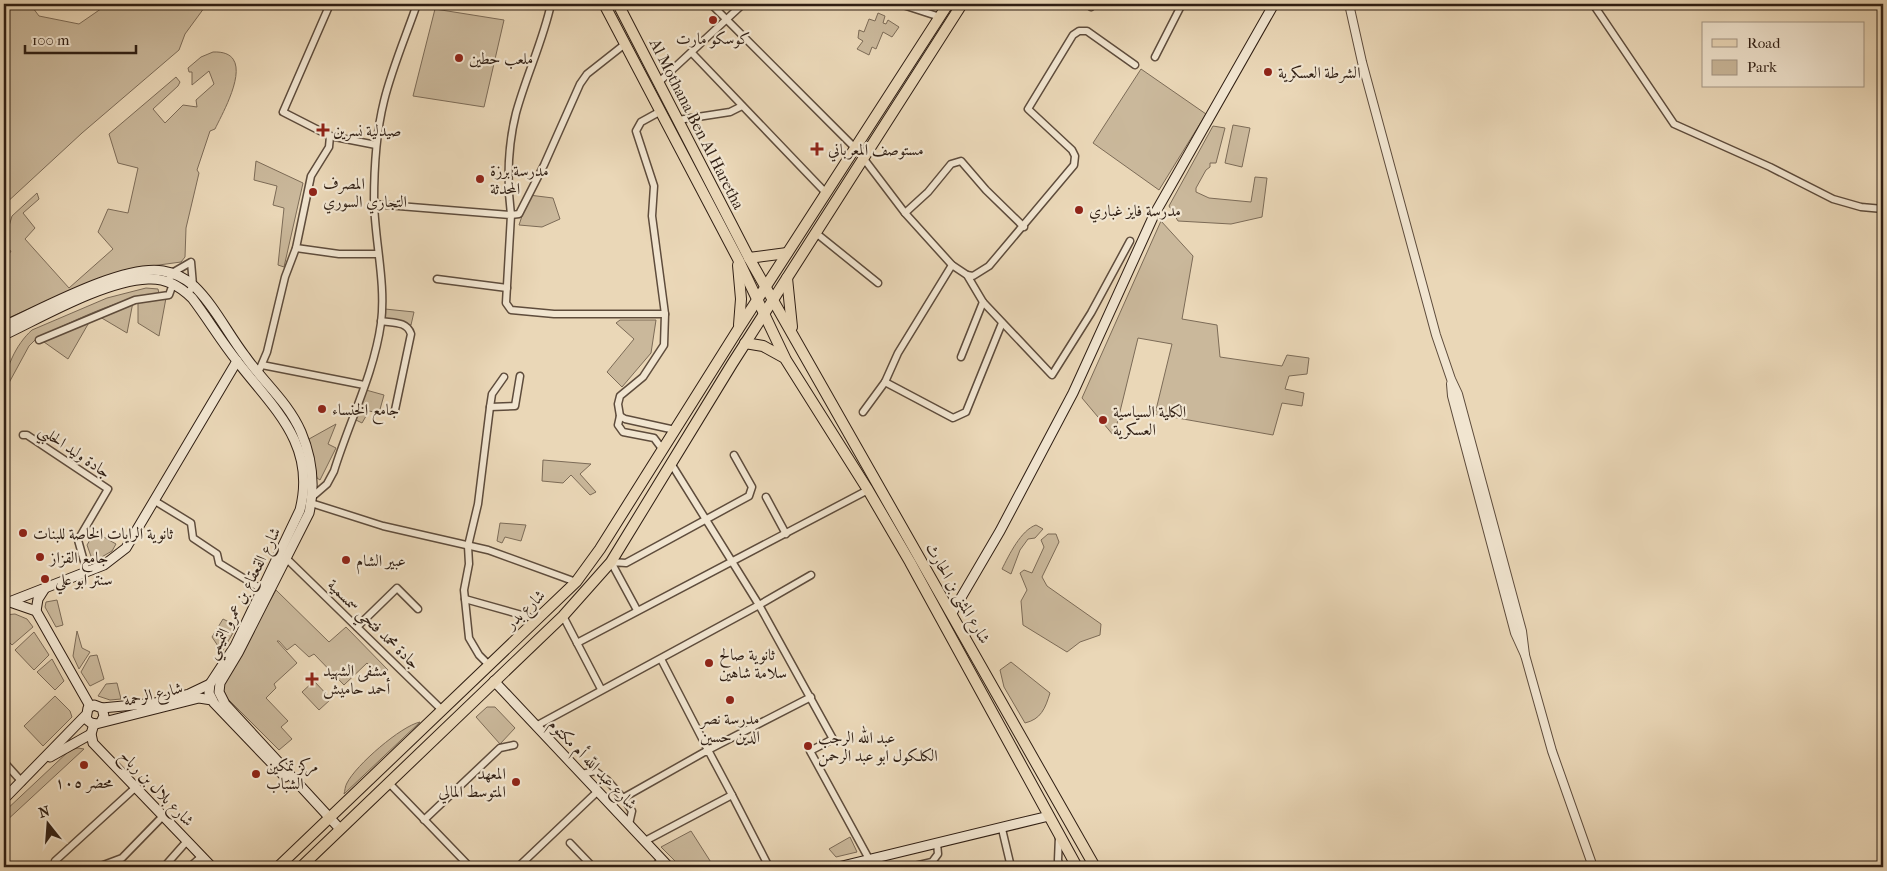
<svg xmlns="http://www.w3.org/2000/svg" width="1887" height="871" font-family="'IM FELL French Canon',Amiri,serif">
	<style>
		.green { fill: #cab89b; stroke: #7c6b57 }
		.lines { fill: none; stroke-linecap: round; stroke-linejoin: round }
		.minor-casing { stroke: #5e4c3c; stroke-width: 9 }
		.tertiary-casing { stroke: #5e4c3c; stroke-width: 10 }
		.secondary-casing { stroke: #2f1e13; stroke-width: 11 }
		.primary-casing { stroke: #2f1e13; stroke-width: 12 }
		.minor { stroke: #f1e5d0; stroke-width: 6 }
		.tertiary { stroke: #f1e5d0; stroke-width: 8 }
		.secondary { stroke: #f1e5d0; stroke-width: 9 }
		.primary { stroke: #ead7b7; stroke-width: 10 }
		.poi-dot { fill: #8f2418; stroke: #f1e5d0; stroke-width: 2 }
		.labels { text-anchor: middle; dominant-baseline: central; stroke-width: 4.5; stroke-linejoin: round; paint-order: stroke }
		.poi-label { font-size: 16px; fill: #2f1e13; stroke: #f1e5d0; text-anchor: start }
		.street-label { font-size: 16px; fill: #2f1e13; stroke: #f1e5d0 }
	</style>
	<rect width="100%" height="100%" fill="#ead7b7"/>
	<filter id="stains"><feTurbulence type="fractalNoise" baseFrequency=".004" numOctaves="4"/><feColorMatrix values="0 0 0 0 .2 0 0 0 0 .09 0 0 0 0 .02 0 0 0 .5 -.17"/></filter>
	<radialGradient id="worn" r=".72"><stop offset=".6" stop-color="#630" stop-opacity="0"/><stop offset="1" stop-color="#630" stop-opacity=".3"/></radialGradient>
	<!-- green -->
	<g class="green">
		<polygon points="4,4 30,4 39,16 79,24 108,4 207,4 185,34 179,50 82,133 4,205"/>
		<polygon points="435,9 504,20 484,107 413,96"/>
		<polygon points="878,13 885,16 883,23 886,24 888,20 899,27 892,37 883,32 876,49 872,47 869,55 857,49 863,41 858,38 859,30 864,32 869,19 875,21"/>
		<path d="M213,52c46,-2 11,58 2,77l-5,2 -13,39 2,3 -13,55 -1,29 -4,5 -37,5 -68,21 -72,32v-57l7,-12 -7,-3v-5l8,-27 25,-23 2,6 -16,14 12,15 -10,11 44,49 44,-39 -15,-17 10,-23 20,4 10,-45 -20,-5 -9,-29 67,-57 4,5 -2,4 -25,23 12,14 18,-18 14,2 -1,-7 18,-16 -5,-13 -17,14v-13h-3l-1,-4 13,-11z"/>
		<polygon points="1141,69 1206,114 1159,190 1093,143"/>
		<polygon points="1233,125 1250,128 1242,167 1225,163"/>
		<polygon points="1213,126 1225,128 1216,163 1210,163 1210,167 1206,170 1196,188 1196,192 1209,198 1251,202 1255,177 1267,178 1262,217 1231,224 1178,221 1169,206"/>
		<polygon points="256,161 303,183 284,267 278,265 284,208 273,205 277,186 254,180"/>
		<polygon points="529,195 553,198 560,219 542,227 519,225"/>
		<polygon points="1161,221 1193,256 1182,319 1217,325 1220,357 1282,366 1287,355 1309,358 1307,374 1289,376 1285,389 1304,393 1302,406 1282,403 1273,435 1155,414 1172,344 1138,338 1114,436 1082,398"/>
		<path d="M146,288l12,1 1,5c-44,5 -82,26 -122,44l-8,8 -25,46c0,-22 12,-48 28,-62l75,-32z"/>
		<polygon points="166,298 159,336 138,323 138,304 143,299"/>
		<polygon points="133,302 127,333 100,317"/>
		<polygon points="385,309 414,312 411,325 383,322"/>
		<polygon points="91,319 68,359 44,342"/>
		<polygon points="620,320 656,320 651,353 622,387 607,372 634,339 616,323"/>
		<polygon points="366,390 384,395 379,413 369,411 362,423 354,419"/>
		<polygon points="336,424 328,444 336,448 320,480 317,478 309,439"/>
		<polygon points="543,460 591,464 580,474 596,492 590,495 571,475 563,483 542,481"/>
		<polygon points="500,523 526,525 521,541 505,537 502,543 497,541"/>
		<path d="M1036,525l7,4 -8,9 -7,1 -8,11 -9,24 -9,-5c7,-14 19,-39 34,-44z"/>
		<polygon points="95,532 116,544 112,551 93,562 87,545"/>
		<polygon points="1048,534 1056,534 1059,542 1042,577 1047,586 1101,624 1100,635 1080,642 1067,652 1023,625 1021,601 1027,590 1020,573 1024,570 1032,573 1044,547 1041,540"/>
		<polygon points="276,590 329,642 346,627 388,670 381,678 367,663 344,685 314,654 309,657 295,644 287,650 279,641 277,641 297,663 274,684 276,688 266,698 288,721 281,727 292,739 279,750 224,695 222,688"/>
		<polygon points="57,600 63,625 56,627 45,607 46,602"/>
		<polygon points="15,614 27,619 33,627 12,645 4,637 4,615"/>
		<polygon points="223,619 237,626 222,652 212,637"/>
		<polygon points="77,631 82,648 90,652 79,669 73,656"/>
		<polygon points="34,632 49,655 34,670 15,650"/>
		<polygon points="97,655 104,679 90,686 81,672 90,656"/>
		<polygon points="52,659 64,681 55,690 37,672"/>
		<path d="M1011,662l39,31c-5,16 -9,26 -25,30l-21,-36 -4,-17z"/>
		<polygon points="314,681 331,699 319,710 302,692"/>
		<polygon points="117,683 121,699 110,700 98,696 106,684"/>
		<polygon points="55,696 70,711 72,717 43,746 24,726"/>
		<polygon points="487,707 495,707 515,728 500,744 476,717"/>
		<path d="M420,722l-76,72c1,-3 1,-8 3,-11 9,-18 54,-57 73,-61z"/>
		<polygon points="78,748 84,749 4,823 4,812 70,750"/>
		<polygon points="691,831 714,867 681,867 661,847"/>
		<polygon points="850,837 857,852 836,857 829,849"/>
	</g>
	<g class="lines">
		<defs>
			<g id="minor">
				<path d="M551,4c-8,37 -25,72 -35,109 -8,32 -9,69 -5,102l8,-1 25,-49 36,-81 7,-10 38,-30"/>
				<polyline points="711,4 855,148"/>
				<polyline points="900,4 940,17"/>
				<polyline points="1593,4 1674,124 1770,167 1833,199 1861,207 1883,209"/>
				<polyline points="1091,7 1093,4"/>
				<polyline points="692,53 826,193"/>
				<polyline points="1155,57 1182,4"/>
				<polyline points="659,82 743,4"/>
				<polyline points="661,111 641,122 636,131 654,186 652,216 665,314"/>
				<polyline points="678,120 730,112 742,106"/>
				<polyline points="330,136 376,145"/>
				<polyline points="864,159 905,213 952,265 967,275 983,302 1052,375 1091,313 1130,241"/>
				<polyline points="374,204 511,215 506,303 511,310 554,314 665,314 664,345 643,377 620,396 618,404 620,416 618,425 623,432 654,438 663,450"/>
				<polyline points="905,213 928,192 951,164 961,161 986,190 1024,227"/>
				<polyline points="816,233 878,283"/>
				<polyline points="296,248 339,254 377,254"/>
				<polyline points="952,265 898,353 885,382 953,418 966,412 1002,323"/>
				<polyline points="967,275 973,276 989,266 1074,165 1075,156 1072,150 1028,109 1073,35 1079,31 1087,31 1135,65"/>
				<polyline points="437,279 507,288"/>
				<polyline points="168,282 172,273 191,262 193,285 188,294"/>
				<path d="M381,321c12,2 26,0 30,13l-16,76"/>
				<polyline points="39,340 135,300 169,295 173,284"/>
				<polyline points="961,357 983,302"/>
				<polyline points="262,365 364,385"/>
				<polyline points="258,373 267,352 285,277 296,248 311,176 329,147 330,136 283,112 330,4"/>
				<polyline points="490,407 515,406 520,376"/>
				<polyline points="863,412 885,382"/>
				<polyline points="620,416 625,419 675,430"/>
				<polyline points="23,435 27,435 108,489 78,540 87,572"/>
				<path d="M312,497l15,-13 7,-13c15,-49 40,-97 47,-148 5,-39 -6,-81 -7,-121 0,-33 2,-69 10,-101 8,-33 22,-65 33,-97"/>
				<polyline points="766,497 786,534"/>
				<polyline points="155,501 191,523 193,538 217,554 219,563 263,590"/>
				<polyline points="311,503 383,526 488,550 576,582"/>
				<polyline points="287,559 442,710"/>
				<polyline points="811,575 759,605 833,739 810,751 869,859"/>
				<polyline points="465,599 536,619"/>
				<polyline points="637,610 611,562 626,563 749,496 752,487 734,455"/>
				<polyline points="563,616 601,689"/>
				<polyline points="357,627 397,588 418,609"/>
				<polyline points="577,643 868,490"/>
				<polyline points="661,659 708,750 811,697"/>
				<polyline points="488,664 479,655 469,638 464,590 469,564 468,546 478,504 490,407 492,394 504,377"/>
				<polyline points="536,726 759,605 672,465"/>
				<polyline points="4,762 22,782"/>
				<polyline points="582,774 595,771 607,780 623,798"/>
				<polyline points="389,783 470,867"/>
				<polyline points="732,795 769,867"/>
				<polyline points="424,820 500,748 514,745"/>
				<polyline points="629,824 632,811 623,798 708,750 732,795 645,841"/>
				<polyline points="1002,829 1011,867"/>
				<polyline points="1059,836 1058,860 1060,867"/>
				<polyline points="570,843 593,867"/>
				<polyline points="55,861 136,787"/>
				<polyline points="98,867 122,858 163,816"/>
				<polyline points="164,867 187,841"/>
				<polyline points="194,867 192,865 202,856"/>
				<polyline points="518,867 598,791"/>
				<polyline points="654,867 662,859"/>
				<polyline points="910,867 932,862 938,854 937,843"/>
			</g>
			<g id="tertiary">
				<polyline points="1349,4 1362,62 1436,335 1451,379 1458,394 1522,631 1525,655"/>
				<polyline points="1451,384 1452,396 1515,633 1525,655 1552,751 1593,867"/>
			</g>
			<g id="secondary">
				<path d="M4,326c38,-17 119,-62 159,-55 12,2 22,7 31,15 20,19 34,48 51,70 18,26 43,46 56,76 11,26 14,54 8,81l-71,140 -18,30 -1,9 6,12 115,125"/>
				<path d="M4,335c40,-19 100,-54 144,-56 17,-1 32,7 44,19 16,21 29,43 45,63 36,47 80,83 63,149l-65,136 -25,38 -1,9 5,10 71,74"/>
				<polyline points="10,602 36,611 90,706"/>
				<polyline points="4,604 104,565 126,548 237,361"/>
				<polyline points="36,611 38,599 45,588"/>
				<polyline points="952,613 1000,531 1073,393 1154,215 1274,4"/>
				<polyline points="494,681 669,867"/>
				<polyline points="102,708 155,703 189,694 210,684"/>
				<polyline points="101,722 104,716 102,708 94,705 88,708 86,719 91,723 96,724 199,698 212,700"/>
				<polyline points="94,724 91,734 93,743 212,867"/>
				<polyline points="50,757 91,734"/>
				<polyline points="4,799 85,716"/>
				<polyline points="838,867 1049,816"/>
			</g>
			<g id="primary">
				<polyline points="604,4 738,259 786,360 868,490 910,562 1077,867"/>
				<polyline points="618,4 749,258 1095,867"/>
				<polyline points="749,258 787,253"/>
				<polyline points="738,265 741,299 739,325"/>
				<polyline points="787,278 792,327"/>
				<polyline points="745,343 763,346 783,357"/>
				<polyline points="278,867 576,582 600,549 739,328 948,4"/>
				<polyline points="301,867 563,616 611,562 732,364 962,4"/>
			</g>
		</defs>
		<!-- minor casing -->
		<use href="#minor" class="minor-casing"/>
		<!-- tertiary casing -->
		<use href="#tertiary" class="tertiary-casing"/>
		<!-- secondary casing -->
		<use href="#secondary" class="secondary-casing"/>
		<!-- primary casing -->
		<use href="#primary" class="primary-casing"/>
		<!-- minor -->
		<use href="#minor" class="minor"/>
		<!-- tertiary -->
		<use href="#tertiary" class="tertiary"/>
		<!-- secondary -->
		<use href="#secondary" class="secondary"/>
		<!-- primary -->
		<use href="#primary" class="primary"/>
	</g>
	<!-- markers -->
	<g class="poi-dot">
		<circle cx="713" cy="20" r="5"/>
		<circle cx="459" cy="58" r="5"/>
		<circle cx="1268" cy="72" r="5"/>
		<path d="M320.5 122.5h5v5h5v5h-5v5h-5v-5h-5v-5h5z"/>
		<path d="M814.5 141.5h5v5h5v5h-5v5h-5v-5h-5v-5h5z"/>
		<circle cx="480" cy="179" r="5"/>
		<circle cx="313" cy="192" r="5"/>
		<circle cx="1079" cy="210" r="5"/>
		<circle cx="322" cy="409" r="5"/>
		<circle cx="1103" cy="420" r="5"/>
		<circle cx="23" cy="533" r="5"/>
		<circle cx="40" cy="557" r="5"/>
		<circle cx="346" cy="560" r="5"/>
		<circle cx="45" cy="579" r="5"/>
		<circle cx="709" cy="663" r="5"/>
		<path d="M309.5 671.5h5v5h5v5h-5v5h-5v-5h-5v-5h5z"/>
		<circle cx="730" cy="700" r="5"/>
		<circle cx="808" cy="746" r="5"/>
		<circle cx="84" cy="765" r="5"/>
		<circle cx="256" cy="774" r="5"/>
		<circle cx="516" cy="782" r="5"/>
	</g>
	<g class="labels">
		<!-- poi labels -->
		<g class="poi-label">
			<text x="713" y="38" text-anchor="middle">كوسكو مارت</text>
			<text x="469" y="58">ملعب حطين</text>
			<text x="1278" y="72">الشرطة العسكرية</text>
			<text x="333" y="130">صيدلية نسرين</text>
			<text x="828" y="149">مستوصف المعرباني</text>
			<text x="490" y="170">مدرسة برزة<tspan x="490" dy="18">المحدثة</tspan></text>
			<text x="323" y="183">المصرف<tspan x="323" dy="18">التجاري السوري</tspan></text>
			<text x="1089" y="210">مدرسة فايز غباري</text>
			<text x="332" y="409">جامع الخنساء</text>
			<text x="1113" y="411">الكلية السياسية<tspan x="1113" dy="18">العسكرية</tspan></text>
			<text x="33" y="533">ثانوية الرايات الخاصة للبنات</text>
			<text x="50" y="557">جامع القزاز</text>
			<text x="356" y="560">عبير الشام</text>
			<text x="55" y="579">سنتر ابو علي</text>
			<text x="719" y="654">ثانوية صالح<tspan x="719" dy="18">سلامة شاهين</tspan></text>
			<text x="323" y="670">مشفى الشهيد<tspan x="323" dy="18">أحمد حاميش</tspan></text>
			<text x="730" y="718" text-anchor="middle">مدرسة نصر<tspan x="730" dy="18">الدين حسين</tspan></text>
			<text x="818" y="737">عبد الله الرجب<tspan x="818" dy="18">الكلكول ابو عبد الرحمن</tspan></text>
			<text x="266" y="765">مركز تمكين<tspan x="266" dy="18">الشباب</tspan></text>
			<text x="506" y="773" text-anchor="end">المعهد<tspan x="506" dy="18">المتوسط المالي</tspan></text>
			<text x="84" y="782" text-anchor="middle">محضر ١٠٥</text>
		</g>
		<!-- street labels -->
		<g class="street-label">
			<text transform="translate(697 124) rotate(63)">Al Mothana Ben Al Haretha</text>
			<text transform="translate(75 451) rotate(34)">جادة وليد الحلبي</text>
			<text transform="translate(243 593) rotate(-63)">شارع القعقاع بن عمرو التميمي</text>
			<text transform="translate(958 593) rotate(60)">شارع المثنى بن الحارث</text>
			<text transform="translate(525 609) rotate(-44)">شارع بدر</text>
			<text transform="translate(374 624) rotate(44)">جادة محمد فتحي سمسمية</text>
			<text transform="translate(153 694) rotate(-13)">شارع الرحمة</text>
			<text transform="translate(593 764) rotate(46)">شارع عبد اللّه أم مكتوم</text>
			<text transform="translate(157 788) rotate(46)">شارع بلال بن رباح</text>
		</g>
	</g>
	<!-- margin -->
	<rect width="1887" height="871" fill="none" stroke="#ead7b7" stroke-width="20"/>
	<rect x="5" y="5" width="1877" height="861" fill="none" stroke="#2f1e13" stroke-width="2.5"/>
	<rect x="10" y="10" width="1867" height="851" fill="none" stroke="#2f1e13"/>
	<!-- legend -->
	<rect x="1702" y="22" width="162" height="65" fill="#f1e5d0" stroke="#a39584"/>
	<rect x="1712" y="39" width="25" height="8" fill="#ead7b7" stroke="#a39584"/>
	<text x="1747" y="48" font-size="15" fill="#2f1e13">Road</text>
	<rect x="1712" y="60" width="25" height="15" fill="#cab89b" stroke="#a39584"/>
	<text x="1747" y="72" font-size="15" fill="#2f1e13">Park</text>
	<!-- north arrow -->
	<g transform="translate(48 824) rotate(343)" stroke="#f1e5d0" stroke-width="4" paint-order="stroke">
	<path d="M0-4L9 19L0 12L-9 19Z" fill="#2f1e13"/>
	<text y="-8" font-size="14" font-weight="bold" text-anchor="middle" fill="#2f1e13">N</text>
	</g>
	<!-- scale -->
	<path d="M25 45v8h111v-8" fill="none" stroke="#2f1e13" stroke-width="2.5"/>
	<text x="32" y="45" font-size="15" fill="#2f1e13" stroke="#f1e5d0" stroke-width="4" paint-order="stroke">100 m</text>
	<rect width="100%" height="100%" filter="url(#stains)"/>
	<rect width="100%" height="100%" fill="url(#worn)"/>
</svg>
